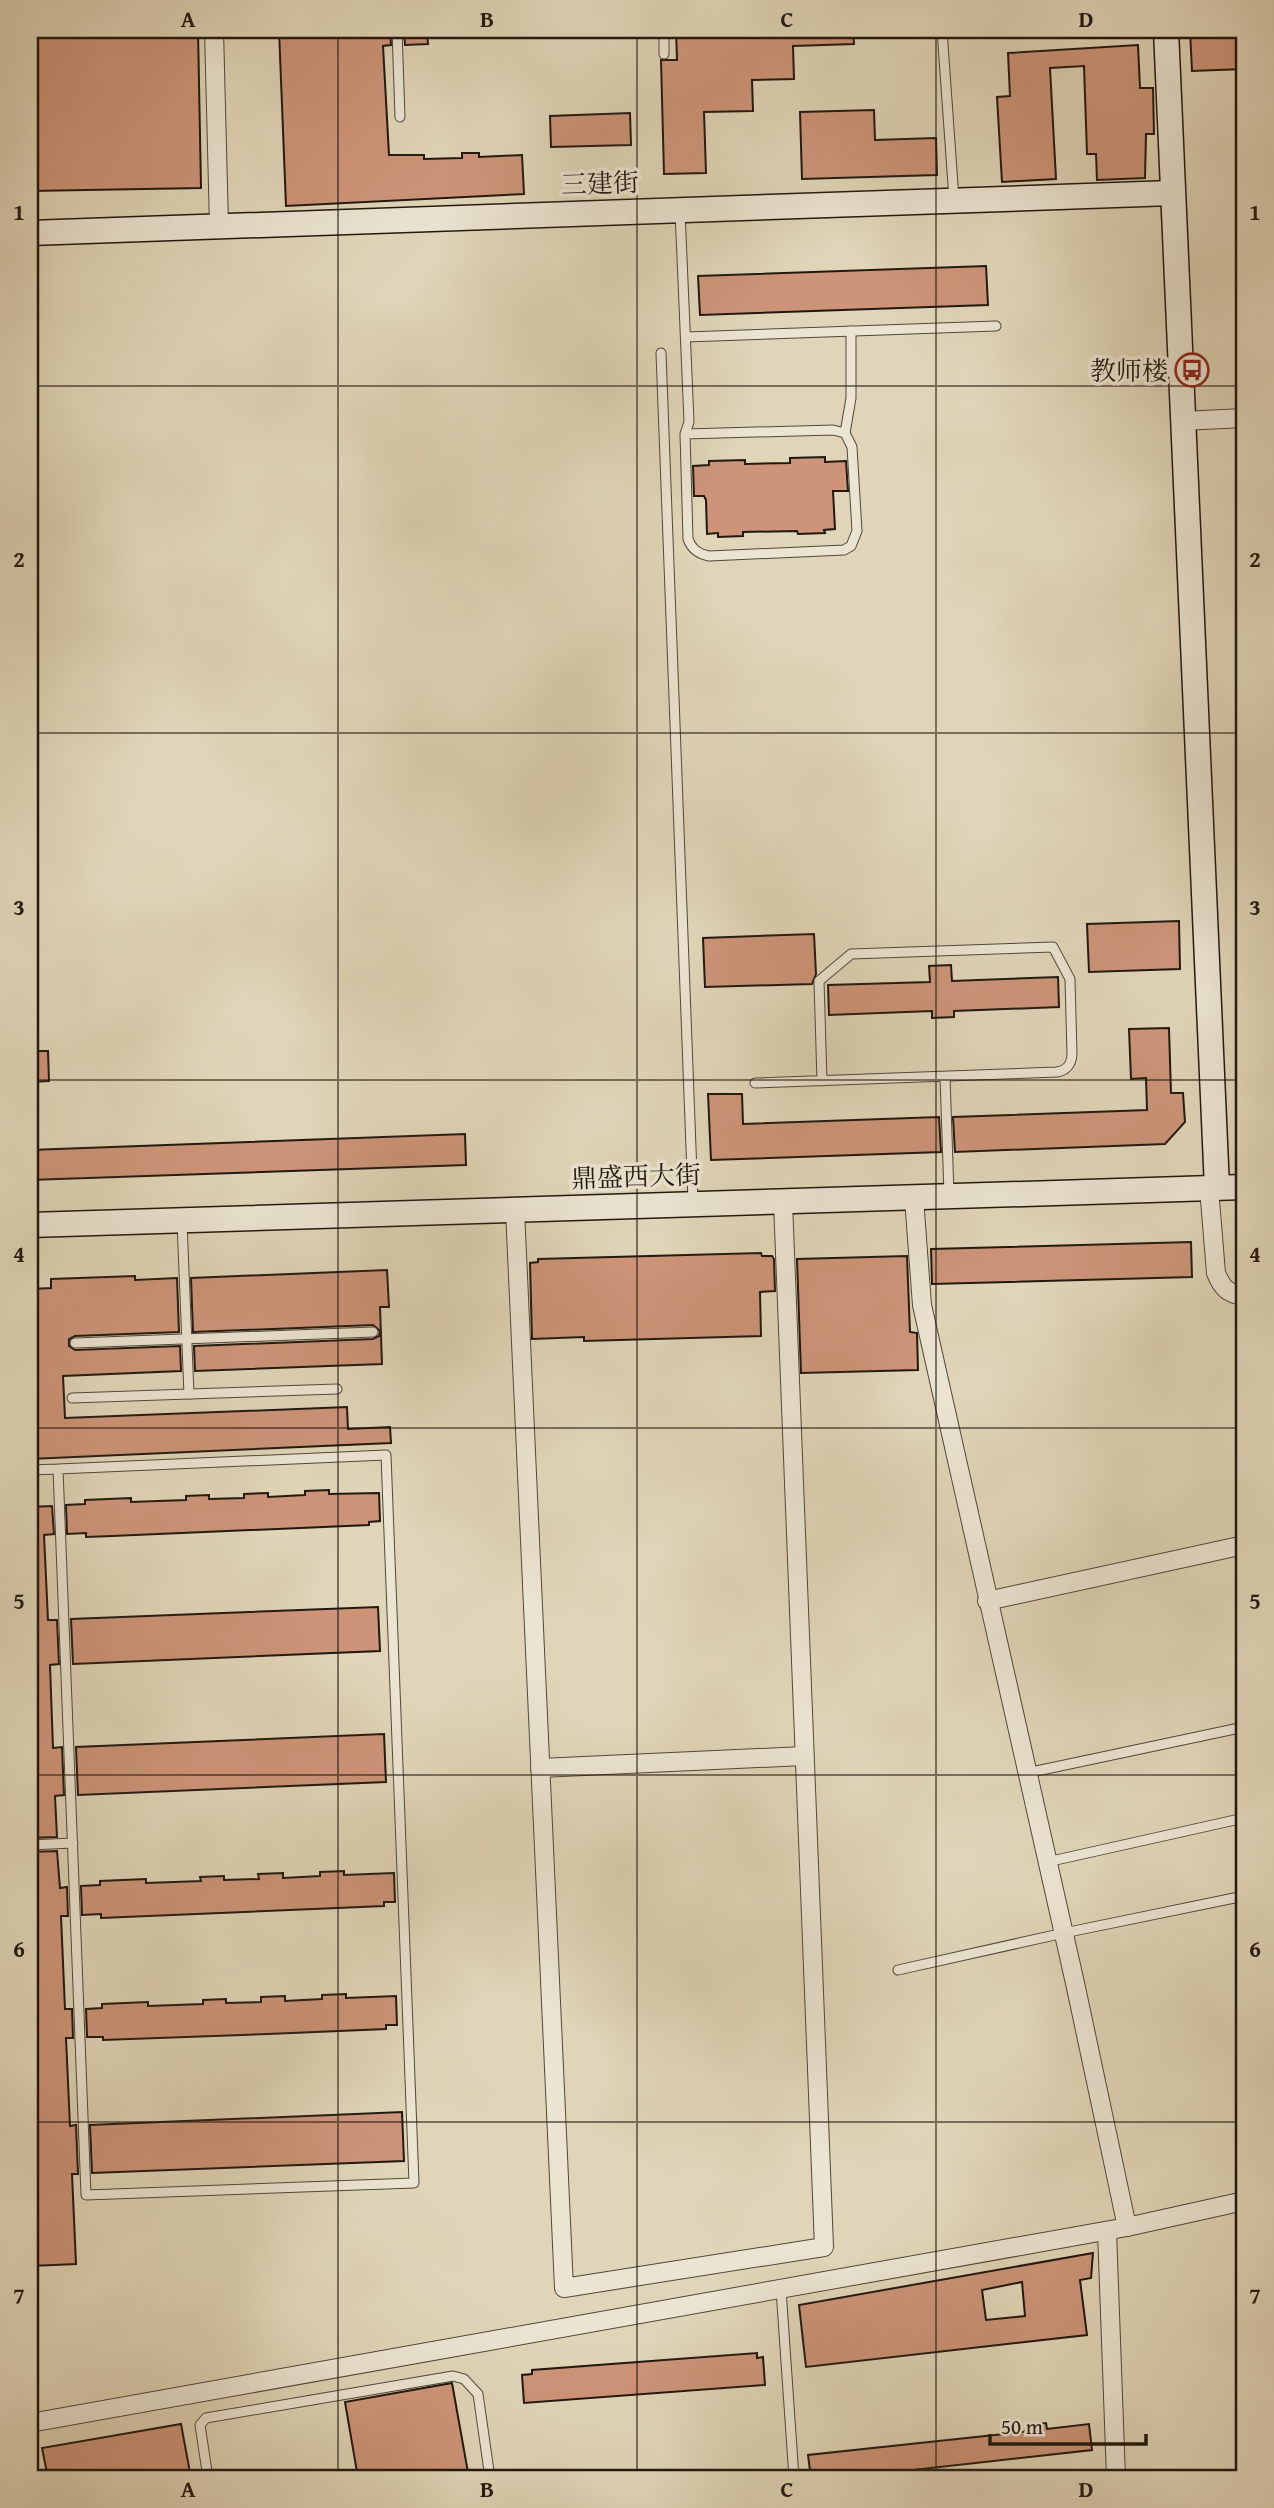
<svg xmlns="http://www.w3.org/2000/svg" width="1274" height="2508" font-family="'Gentium Book Plus','Noto Serif SC',serif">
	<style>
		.building { fill: #cd9479; stroke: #21180f; stroke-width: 2; fill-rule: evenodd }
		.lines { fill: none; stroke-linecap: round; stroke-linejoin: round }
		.lane-casing { stroke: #514739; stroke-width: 11 }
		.street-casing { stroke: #514739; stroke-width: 20 }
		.secondary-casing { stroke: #21180f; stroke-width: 27 }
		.lane { stroke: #ebe4d1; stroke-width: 9 }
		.street { stroke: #ebe4d1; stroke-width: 18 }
		.secondary { stroke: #ebe4d1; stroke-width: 24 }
		.grid { fill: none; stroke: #21180f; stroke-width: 2; stroke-opacity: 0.55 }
		.labels { text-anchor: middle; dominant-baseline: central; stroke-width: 7; stroke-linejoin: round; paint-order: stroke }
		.street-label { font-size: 26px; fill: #21180f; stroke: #ebe4d1 }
		.poi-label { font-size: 26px; fill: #21180f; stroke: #ebe4d1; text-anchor: end }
		.neatline { fill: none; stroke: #21180f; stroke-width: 2.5 }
		.grid-label { font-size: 23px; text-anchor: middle; font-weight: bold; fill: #21180f }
	</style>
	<rect width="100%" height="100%" fill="#e0d5b8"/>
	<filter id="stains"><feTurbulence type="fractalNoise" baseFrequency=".00286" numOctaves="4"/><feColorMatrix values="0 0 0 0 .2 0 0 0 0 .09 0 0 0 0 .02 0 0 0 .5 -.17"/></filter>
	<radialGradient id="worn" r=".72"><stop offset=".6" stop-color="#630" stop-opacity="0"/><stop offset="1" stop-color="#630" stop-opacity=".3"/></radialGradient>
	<!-- building -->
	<g class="building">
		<polygon points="30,30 198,30 201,188 30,191"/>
		<polygon points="279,30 390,30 391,45 383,46 389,155 424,155 424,159 462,158 462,153 479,153 479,157 522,155 524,194 286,206"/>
		<polygon points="404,30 427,30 428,44 405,45"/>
		<polygon points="676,30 853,30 854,44 793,46 794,79 752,80 753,111 704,112 706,173 664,174 661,60 677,60"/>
		<polygon points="1190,30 1244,30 1244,69 1192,71"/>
		<polygon points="1138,45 1140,88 1153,88 1154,134 1146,134 1145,178 1097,180 1096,154 1087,154 1084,66 1050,68 1056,179 1002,182 997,97 1010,96 1008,53"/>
		<polygon points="874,110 875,140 936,138 937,175 802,179 800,112"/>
		<polygon points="630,113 631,145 551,147 550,116"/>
		<polygon points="986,266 988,305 700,315 698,276"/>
		<polygon points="825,457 825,462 846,461 848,491 833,491 835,529 824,530 825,533 798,534 797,531 743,532 743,536 718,537 718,533 707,534 706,500 704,496 694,496 693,466 709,465 709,461 745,460 745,464 790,463 790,458"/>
		<polygon points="1179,921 1180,969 1089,972 1087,924"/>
		<polygon points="814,934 816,974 812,984 705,987 703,938"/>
		<polygon points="951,965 952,981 1058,977 1059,1007 954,1011 954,1017 932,1018 932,1011 829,1015 828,985 930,982 929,966"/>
		<polygon points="1169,1028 1171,1093 1183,1093 1185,1122 1165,1144 955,1152 953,1117 1147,1110 1146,1078 1131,1079 1129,1029"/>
		<polygon points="30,1051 48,1051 49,1081 30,1082"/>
		<polygon points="708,1094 742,1094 743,1124 939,1117 941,1152 711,1160"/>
		<polygon points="465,1134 466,1165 30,1180 30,1150"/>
		<polygon points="1191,1242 1192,1277 932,1284 931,1249"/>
		<polygon points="761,1253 762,1256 772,1256 774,1259 775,1291 760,1292 761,1336 584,1341 584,1337 532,1339 530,1263 538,1262 538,1259"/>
		<polygon points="907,1256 910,1332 917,1333 918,1370 801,1373 797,1259"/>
		<polygon points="387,1270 389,1307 380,1307 382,1364 195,1371 194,1346 373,1339 379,1336 380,1331 373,1325 193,1332 191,1278"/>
		<polygon points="135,1276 135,1280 177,1278 179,1332 75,1336 69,1339 69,1346 75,1350 180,1346 181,1371 63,1376 65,1418 347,1407 348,1429 390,1427 391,1443 30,1459 30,1289 51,1288 51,1279"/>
		<polygon points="329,1490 329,1494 379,1493 380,1521 369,1522 369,1525 112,1536 86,1537 86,1533 67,1534 66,1505 85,1504 85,1500 131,1498 131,1502 186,1500 186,1496 209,1495 209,1499 244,1498 244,1494 268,1493 268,1497 305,1495 305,1491"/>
		<polygon points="52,1506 54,1534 44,1535 48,1620 57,1620 59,1664 50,1665 53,1748 62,1747 64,1795 55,1796 57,1837 30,1838 30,1507"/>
		<polygon points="378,1607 380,1651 73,1664 71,1619"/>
		<polygon points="384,1734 386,1782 78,1795 76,1747"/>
		<polygon points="57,1851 60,1888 67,1887 68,1916 61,1916 65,2009 72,2009 73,2038 66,2038 70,2126 76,2125 78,2174 72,2174 76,2264 31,2266 30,1852"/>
		<polygon points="344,1871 344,1875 394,1873 395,1902 384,1902 384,1906 101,1918 101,1914 82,1915 81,1886 100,1885 100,1881 146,1879 146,1883 201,1881 200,1877 224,1876 224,1880 259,1879 258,1874 283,1873 283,1878 320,1876 320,1872"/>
		<polygon points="346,1994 346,1998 396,1996 397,2025 386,2025 386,2029 268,2034 103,2040 103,2037 87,2037 86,2009 102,2008 102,2004 148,2002 148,2006 203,2004 203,2000 226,1999 226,2003 261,2002 261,1997 285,1996 285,2001 322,1999 322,1995"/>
		<polygon points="402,2112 404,2161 92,2173 90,2125"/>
		<path d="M1093,2253l-2,25 -11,2 7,55 -281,32 -7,-62zM1022,2282l3,34 -39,4 -4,-30z"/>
		<polygon points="757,2353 757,2358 763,2357 765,2385 524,2403 522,2375 532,2374 532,2370"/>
		<polygon points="452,2383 469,2478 358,2478 345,2402"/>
		<polygon points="1046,2423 1047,2429 1089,2424 1092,2450 841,2478 811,2478 808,2455 1031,2431 1030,2425"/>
		<polygon points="181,2424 191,2478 48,2478 42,2448"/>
	</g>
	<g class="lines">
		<defs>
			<g id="lane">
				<polyline points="397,30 400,117"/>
				<polyline points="664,30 664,54"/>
				<polyline points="942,30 954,199"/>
				<path d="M680,211l9,211 -4,12 3,105c4,11 11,15 21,17l135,-6 7,-4 6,-15 -5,-84 -7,-14 -12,-3 -148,4"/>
				<polyline points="686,337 996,326"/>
				<polyline points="661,353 693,1201"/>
				<polyline points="845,433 851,398 851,331"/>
				<polyline points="945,1077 949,1194"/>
				<path d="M755,1083l302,-11c10,-2 14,-7 15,-17l-2,-76 -17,-32 -202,7 -32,27 3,100"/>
				<polyline points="182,1222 189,1394"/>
				<polyline points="75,1343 373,1332"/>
				<polyline points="72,1398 337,1389"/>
				<polyline points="30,1470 58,1469 386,1455 414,2183 86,2195 58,1469"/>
				<polyline points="1027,1773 1244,1727"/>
				<polyline points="30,1845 73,1843"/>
				<polyline points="1047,1862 1244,1818"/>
				<polyline points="898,1970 1064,1933 1244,1896"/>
				<polyline points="781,2289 794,2478"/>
				<polyline points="208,2478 200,2425 206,2418 453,2376 464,2379 478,2394 490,2478"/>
			</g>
			<g id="street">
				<polyline points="214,30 219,226"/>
				<polyline points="1182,421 1244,418"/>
				<path d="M1209,1188l7,85c6,15 12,21 28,23"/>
				<polyline points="914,1198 922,1305 1075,1983 1127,2227"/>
				<polyline points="515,1210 564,2288 824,2247 783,1202"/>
				<polyline points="987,1601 1244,1545"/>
				<polyline points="540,1768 804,1756"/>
				<polyline points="1107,2231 1116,2478"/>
				<polyline points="30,2423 1127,2227 1244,2201"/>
			</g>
			<g id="secondary">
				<polyline points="1166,30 1217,1188"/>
				<polyline points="30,233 1172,193"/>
				<polyline points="30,1225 1244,1187"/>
			</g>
		</defs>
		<!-- lane casing -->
		<use href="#lane" class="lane-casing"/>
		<!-- street casing -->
		<use href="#street" class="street-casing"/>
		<!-- secondary casing -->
		<use href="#secondary" class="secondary-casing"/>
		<!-- lane -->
		<use href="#lane" class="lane"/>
		<!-- street -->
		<use href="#street" class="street"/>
		<!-- secondary -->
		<use href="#secondary" class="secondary"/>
	</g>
	<!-- grid -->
	<path class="grid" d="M338,30v2448M637,30v2448M936,30v2448M30,386h1214M30,733h1214M30,1080h1214M30,1428h1214M30,1775h1214M30,2122h1214"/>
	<!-- icons -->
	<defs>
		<symbol id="bus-ring" viewBox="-11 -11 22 22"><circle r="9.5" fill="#ebe4d1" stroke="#8f2418" stroke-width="1.5"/><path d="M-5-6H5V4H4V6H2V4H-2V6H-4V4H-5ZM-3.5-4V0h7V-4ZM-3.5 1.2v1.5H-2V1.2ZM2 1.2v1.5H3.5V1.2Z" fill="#8f2418"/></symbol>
	</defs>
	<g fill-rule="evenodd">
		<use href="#bus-ring" x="1173" y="351" width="38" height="38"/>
	</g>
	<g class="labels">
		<!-- street labels -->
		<g class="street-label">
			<text transform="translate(600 183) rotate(-2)">三建街</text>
			<text transform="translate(636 1176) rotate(-2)">鼎盛西大街</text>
		</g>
		<!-- poi labels -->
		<g class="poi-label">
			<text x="1168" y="370">教师楼</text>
		</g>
	</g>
	<!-- margin -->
	<rect width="1274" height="2508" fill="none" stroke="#e0d5b8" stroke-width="77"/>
	<!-- scale -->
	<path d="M990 2434v10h156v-10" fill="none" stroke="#21180f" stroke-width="3.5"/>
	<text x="1001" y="2434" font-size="21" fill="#21180f" stroke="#ebe4d1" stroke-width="5" paint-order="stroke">50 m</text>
	<rect x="38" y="38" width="1198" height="2432" class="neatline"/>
	<g class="grid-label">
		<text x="188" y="27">A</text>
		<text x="487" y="27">B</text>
		<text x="787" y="27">C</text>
		<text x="1086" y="27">D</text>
		<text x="19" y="220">1</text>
		<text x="1255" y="220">1</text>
		<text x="19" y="567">2</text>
		<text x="1255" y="567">2</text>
		<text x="19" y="915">3</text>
		<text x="1255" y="915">3</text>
		<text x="19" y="1262">4</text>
		<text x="1255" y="1262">4</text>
		<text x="19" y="1609">5</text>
		<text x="1255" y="1609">5</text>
		<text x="19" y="1957">6</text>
		<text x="1255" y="1957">6</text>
		<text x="19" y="2304">7</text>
		<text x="1255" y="2304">7</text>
		<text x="188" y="2497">A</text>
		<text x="487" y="2497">B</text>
		<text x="787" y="2497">C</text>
		<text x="1086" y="2497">D</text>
	</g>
	<rect width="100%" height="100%" filter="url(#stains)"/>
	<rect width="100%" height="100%" fill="url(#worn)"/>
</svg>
